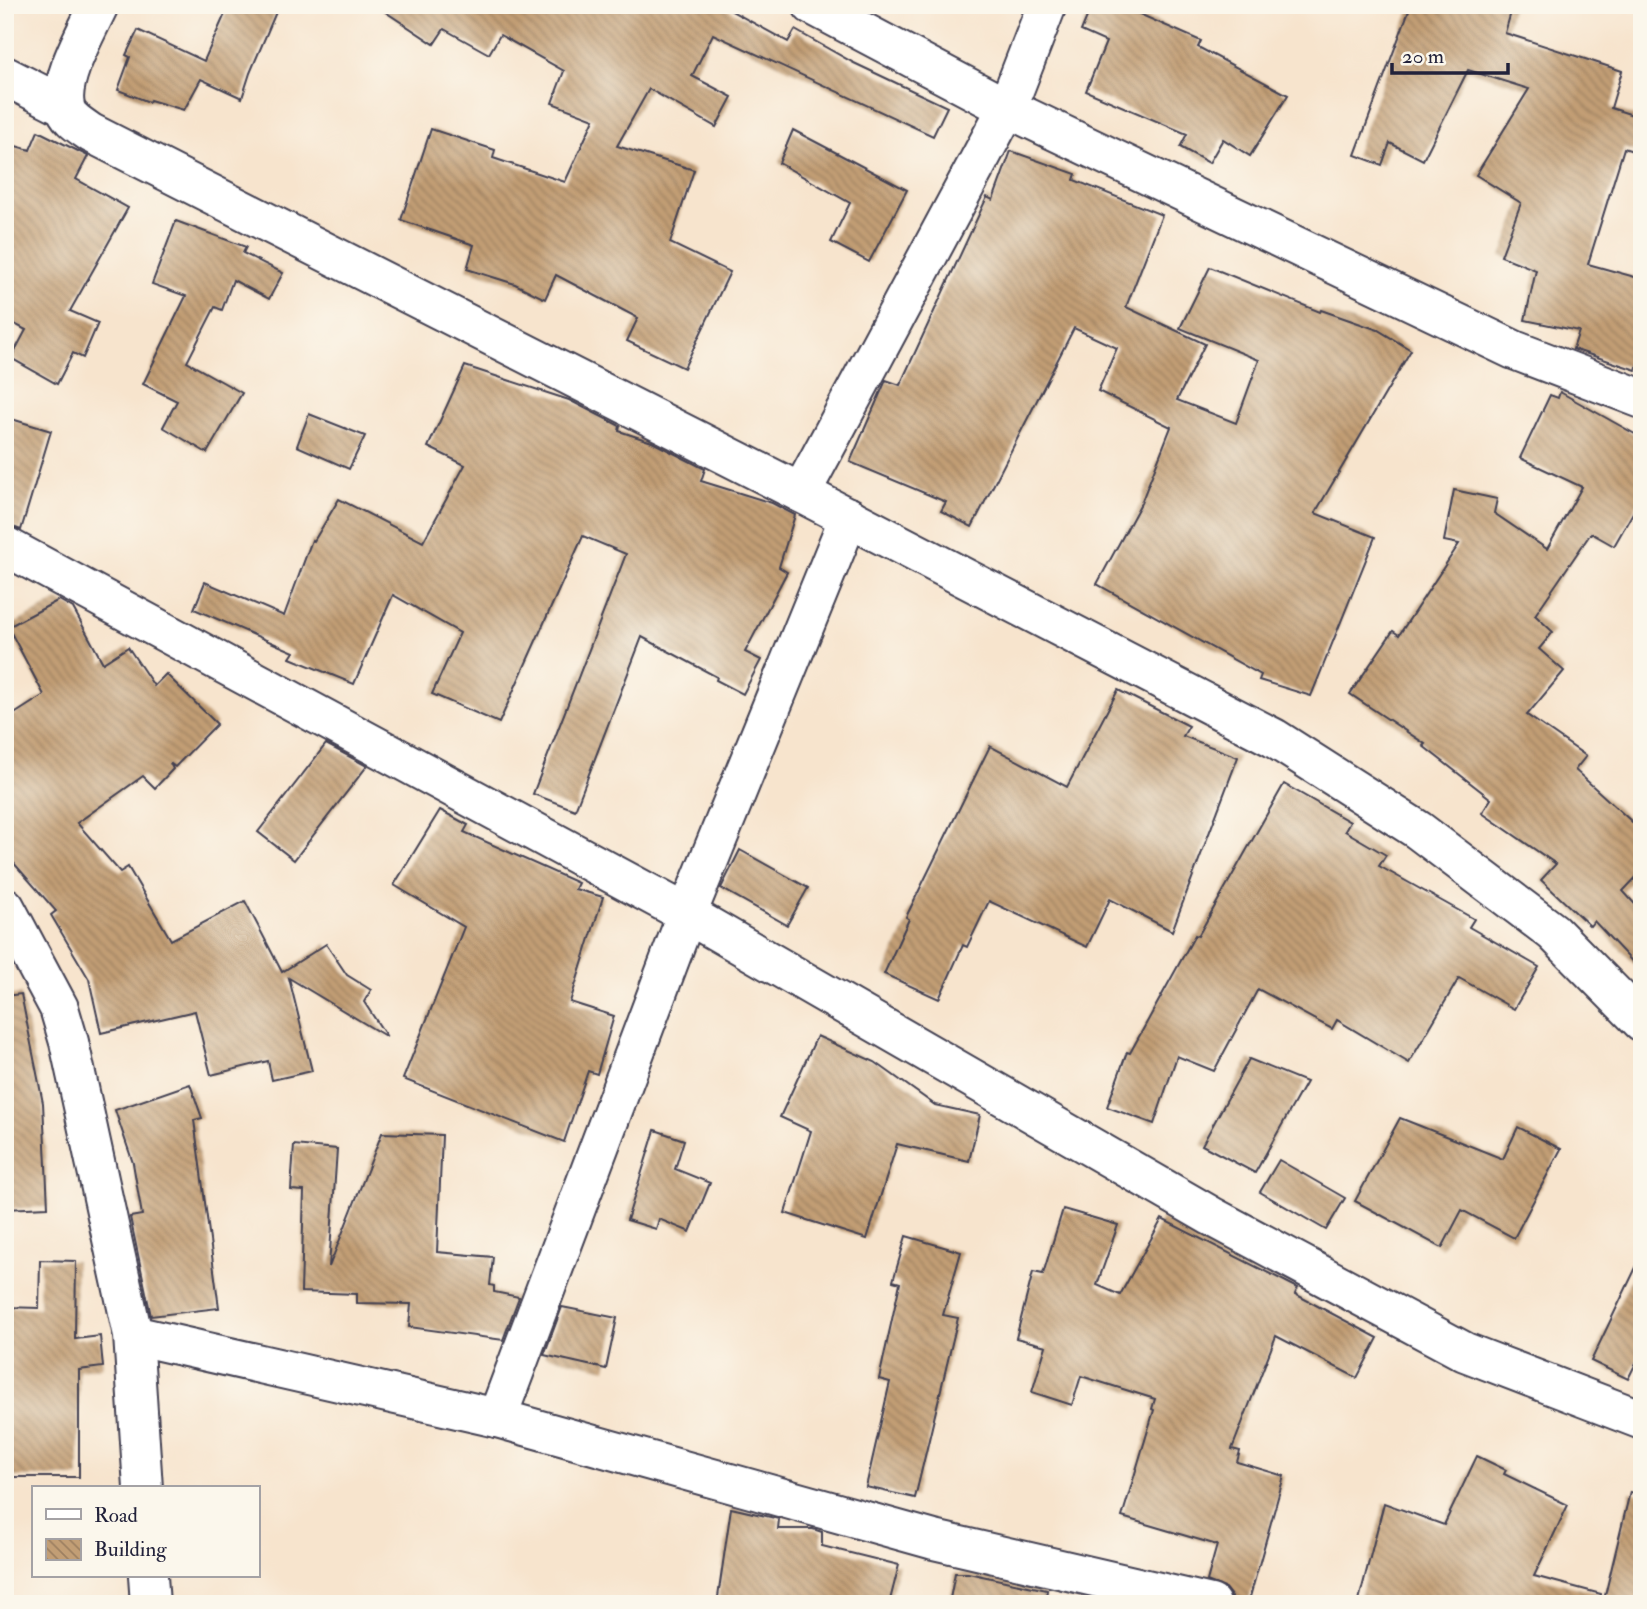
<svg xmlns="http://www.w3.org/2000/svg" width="1647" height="1609" font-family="'IM FELL Double Pica',serif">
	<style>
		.building { fill: url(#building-back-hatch) }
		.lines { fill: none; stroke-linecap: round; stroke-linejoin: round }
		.street-casing { stroke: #423f51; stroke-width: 42 }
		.secondary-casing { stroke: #423f51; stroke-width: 42 }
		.street { stroke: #fff; stroke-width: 38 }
		.secondary { stroke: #fff; stroke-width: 38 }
	</style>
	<defs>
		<pattern id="building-back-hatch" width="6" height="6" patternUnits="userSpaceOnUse" patternTransform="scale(1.75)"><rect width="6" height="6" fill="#c29e75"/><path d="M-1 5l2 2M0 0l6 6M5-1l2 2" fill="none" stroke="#9d8061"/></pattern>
	</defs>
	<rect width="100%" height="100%" fill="#fbf7ec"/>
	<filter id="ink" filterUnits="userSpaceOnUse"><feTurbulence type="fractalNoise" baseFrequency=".0143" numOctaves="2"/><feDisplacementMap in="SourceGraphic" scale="14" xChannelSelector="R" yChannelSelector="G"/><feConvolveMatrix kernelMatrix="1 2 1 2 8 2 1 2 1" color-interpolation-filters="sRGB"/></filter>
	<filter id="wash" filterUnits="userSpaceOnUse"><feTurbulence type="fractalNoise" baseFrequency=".00686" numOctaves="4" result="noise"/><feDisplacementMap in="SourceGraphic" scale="28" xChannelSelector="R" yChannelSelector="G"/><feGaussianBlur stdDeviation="1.57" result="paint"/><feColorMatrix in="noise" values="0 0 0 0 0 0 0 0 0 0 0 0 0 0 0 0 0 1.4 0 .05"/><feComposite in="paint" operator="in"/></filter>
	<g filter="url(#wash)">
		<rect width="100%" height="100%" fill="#f7e4cd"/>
		<g id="blocks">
			<!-- building -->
			<g class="building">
				<polygon points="229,5 279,5 250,73 242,98 201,79 184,110 150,100 149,102 118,90 130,57 126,55 138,30 204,61"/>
				<polygon points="375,5 728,5 726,8 788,42 795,30 854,63 947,107 933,136 713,34 692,76 732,97 716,127 649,89 617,146 694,170 670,243 730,272 684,368 627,341 638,318 556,275 545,299 515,284 467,269 474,245 401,220 431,129 495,150 493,158 565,182 594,119 552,103 564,71 500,35 489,54 444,29 434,44"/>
				<polygon points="1092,5 1119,5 1201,41 1198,47 1288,95 1250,156 1223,139 1209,163 1180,147 1187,134 1086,91 1106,42 1081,31"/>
				<polygon points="1411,5 1513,5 1505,33 1622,71 1611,108 1642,118 1642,154 1624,148 1588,264 1642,279 1642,351 1636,370 1573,349 1579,331 1525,320 1536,270 1501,256 1521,203 1476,175 1529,89 1468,70 1423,160 1390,143 1382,165 1355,155"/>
				<polygon points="793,130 907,190 869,262 831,242 850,203 779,163"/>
				<polygon points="38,131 88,156 76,179 128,208 70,311 98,323 83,358 73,353 57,384 11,358 26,330 5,319 5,143 30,150"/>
				<polygon points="1011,151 1076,174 1074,180 1162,215 1126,307 1205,344 1177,400 1236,423 1259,360 1180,328 1210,267 1320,312 1321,310 1378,330 1411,350 1315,513 1375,537 1311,696 1259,680 1261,675 1097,584 1141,503 1171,427 1098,391 1117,348 1074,328 972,527 941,511 946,502 850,462 886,380 900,385 987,197 993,200"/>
				<polygon points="176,221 246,247 243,253 283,273 269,299 233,280 222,310 215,307 187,362 242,393 207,453 163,427 177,401 143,384 186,296 152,284"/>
				<polygon points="465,366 569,400 620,426 619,431 652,442 705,469 701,481 772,503 795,515 779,567 787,572 745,652 761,660 743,694 716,680 717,677 642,637 575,810 533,794 626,554 583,536 499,723 432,694 460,633 393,595 354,684 290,658 294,652 194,609 205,582 284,616 312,540 314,541 339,499 423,542 465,465 428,447"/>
				<polygon points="1560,392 1642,438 1642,497 1614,546 1591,533 1535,615 1553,632 1539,649 1564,671 1527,715 1586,756 1575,770 1642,831 1642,871 1623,891 1642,912 1642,972 1594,921 1590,926 1541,880 1556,864 1482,813 1491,799 1423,746 1425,744 1350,694 1393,631 1399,635 1459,544 1444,541 1454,490 1497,499 1494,513 1547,549 1582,487 1520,458 1550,395 1558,398"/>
				<polygon points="309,414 365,436 349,469 297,446"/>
				<polygon points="5,417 51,431 21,530 5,524"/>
				<polygon points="59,600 73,608 103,663 128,647 154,686 166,674 217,724 175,767 170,763 173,769 155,788 143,776 77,823 120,872 128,867 171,940 245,901 282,972 326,944 347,975 371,990 364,1002 387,1037 289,978 312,1071 272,1080 268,1061 211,1075 195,1011 101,1033 89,979 51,915 56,911 5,853 5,720 44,695 8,627"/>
				<polygon points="1118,690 1189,726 1183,736 1238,757 1172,931 1110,899 1087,947 989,901 967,947 963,945 939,999 884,974 909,919 906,917 990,746 1067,787"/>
				<polygon points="326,744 367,766 294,860 258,832"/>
				<polygon points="1284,784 1350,822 1345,831 1386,855 1379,866 1474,919 1469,927 1539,967 1514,1009 1459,978 1409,1063 1337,1020 1332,1029 1258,989 1214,1071 1177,1056 1154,1124 1107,1107 1127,1052 1130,1053 1195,935 1198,936"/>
				<polygon points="440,810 468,825 464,832 578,883 575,889 603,897 570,1002 614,1016 597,1074 588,1071 564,1142 403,1079 464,927 394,885"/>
				<polygon points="740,850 808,888 787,925 721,888"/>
				<polygon points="21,994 43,1103 48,1207 5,1209 5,996"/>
				<polygon points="817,1036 875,1062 935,1105 980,1115 969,1161 897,1144 867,1239 785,1213 811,1131 780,1117"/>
				<polygon points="1249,1059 1306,1082 1255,1173 1202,1145"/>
				<polygon points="190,1084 202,1118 194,1120 219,1308 151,1316 130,1217 142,1215 133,1163 115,1110"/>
				<polygon points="1400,1118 1503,1159 1518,1127 1561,1149 1514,1238 1462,1210 1442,1248 1355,1201"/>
				<polygon points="655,1130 684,1140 675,1169 710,1183 690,1232 659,1219 656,1229 627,1220"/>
				<polygon points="382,1133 442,1135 437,1252 493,1257 490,1285 494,1286 494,1292 519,1297 503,1340 409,1327 411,1304 357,1303 357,1294 301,1292 304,1191 291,1190 294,1145 337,1149 329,1267"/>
				<polygon points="1279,1160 1345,1198 1326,1230 1260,1192"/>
				<polygon points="1063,1209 1118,1225 1097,1285 1120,1295 1162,1219 1298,1288 1295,1294 1378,1338 1357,1378 1276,1336 1232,1449 1240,1451 1237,1462 1284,1476 1248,1604 1232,1604 1232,1597 1225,1588 1207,1581 1217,1545 1122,1517 1154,1410 1152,1409 1155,1399 1081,1376 1072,1405 1032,1392 1046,1346 1016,1338 1033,1272 1043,1274"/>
				<polygon points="906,1236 961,1252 943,1315 958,1318 915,1498 866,1487 890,1382 879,1379 900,1283 893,1281"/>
				<polygon points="1642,1255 1642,1351 1628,1379 1591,1361"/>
				<polygon points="40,1260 76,1261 75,1339 100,1336 103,1367 79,1370 79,1477 5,1477 5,1307 39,1308"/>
				<polygon points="562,1307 617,1318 606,1369 544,1355"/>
				<polygon points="1477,1456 1506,1470 1504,1474 1568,1505 1534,1576 1601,1594 1600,1604 1358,1604 1384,1503 1444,1525"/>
				<polygon points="1630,1492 1642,1494 1642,1604 1603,1604"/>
				<polygon points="731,1508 779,1519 778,1529 813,1529 822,1532 822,1546 899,1565 889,1604 717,1604"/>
				<polygon points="955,1573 968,1573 1047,1590 1045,1604 949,1604"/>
			</g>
		</g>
	</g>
	<g filter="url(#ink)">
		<use href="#blocks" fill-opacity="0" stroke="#423f51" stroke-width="2"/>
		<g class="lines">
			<defs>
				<g id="street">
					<polyline points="812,5 1007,108 1514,350 1642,399"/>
					<polyline points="5,76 64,106"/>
					<polyline points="801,493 1007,108 1047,5"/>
					<polyline points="5,546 687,914 1211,1216 1465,1352 1642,1420"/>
					<polyline points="5,907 59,1008 69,1042 133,1335 143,1488"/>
					<polyline points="133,1335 497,1418 934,1540 1211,1604"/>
					<polyline points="497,1418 687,914 849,517"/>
					<polyline points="148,1576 150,1604"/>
				</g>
				<path id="secondary" d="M99,5c-12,26 -40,73 -34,101 2,12 16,20 26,27l710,360 473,245 144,92 135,102 89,90"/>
			</defs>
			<!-- street casing -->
			<use href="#street" class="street-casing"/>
			<!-- secondary casing -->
			<use href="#secondary" class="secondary-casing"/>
			<!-- street -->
			<use href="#street" class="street"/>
			<!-- secondary -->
			<use href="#secondary" class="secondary"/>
		</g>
	</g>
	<!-- margin -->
	<rect width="1647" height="1609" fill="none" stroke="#fbf7ec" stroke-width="28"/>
	<!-- legend -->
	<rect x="32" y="1486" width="228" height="91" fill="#fbf7ec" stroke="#a4a2a5" stroke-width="2"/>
	<rect x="46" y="1509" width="35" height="10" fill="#ffffff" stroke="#a4a2a5" stroke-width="2"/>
	<text x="94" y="1522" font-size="21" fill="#22223b">Road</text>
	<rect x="46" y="1539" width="35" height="21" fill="url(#building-back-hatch)" stroke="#a4a2a5" stroke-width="2"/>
	<text x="94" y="1556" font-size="21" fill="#22223b">Building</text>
	<!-- scale -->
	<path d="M1392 63v10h116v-10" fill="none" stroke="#22223b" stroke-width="3.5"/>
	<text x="1402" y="63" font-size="21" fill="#22223b" stroke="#fbf7ec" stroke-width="5" paint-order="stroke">20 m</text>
</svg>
